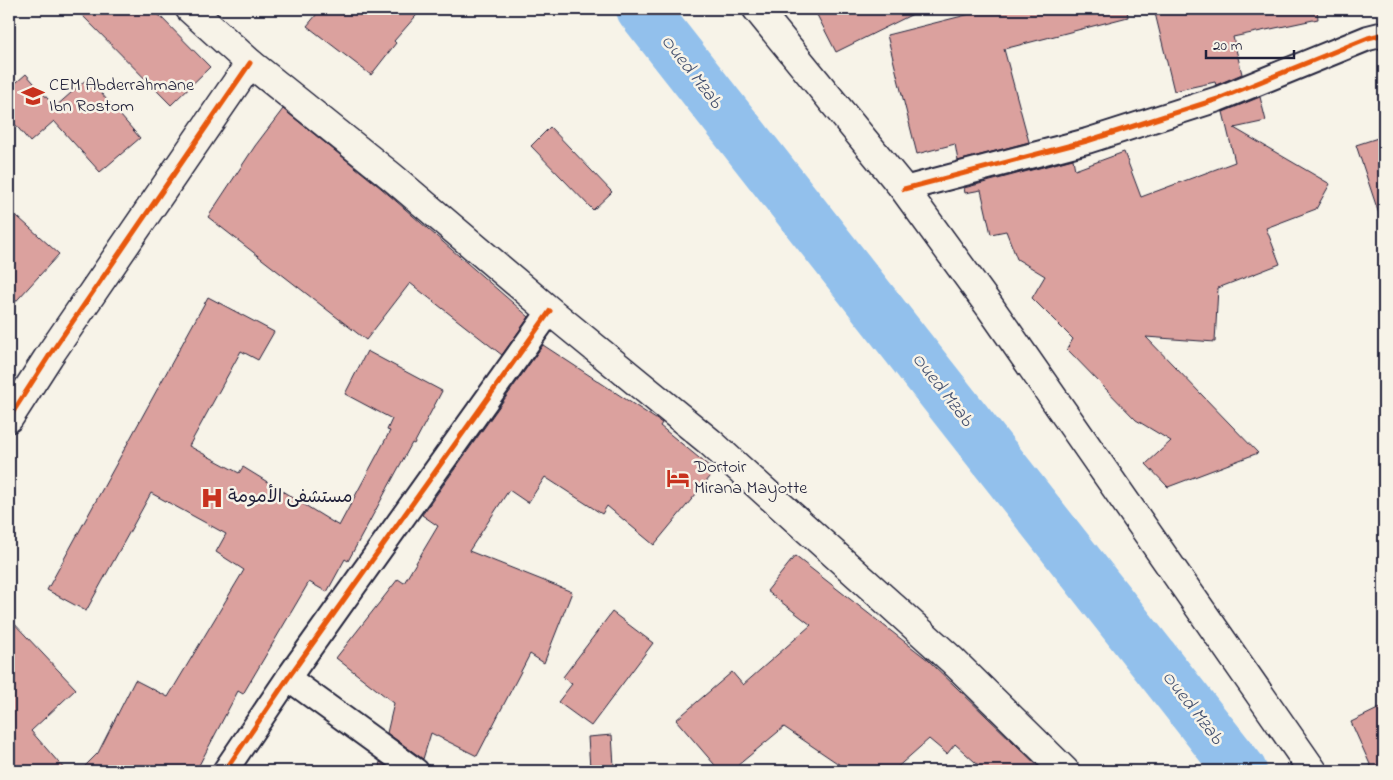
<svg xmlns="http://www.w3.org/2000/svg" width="1393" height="780" font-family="'Indie Flower','Playpen Sans Arabic',sans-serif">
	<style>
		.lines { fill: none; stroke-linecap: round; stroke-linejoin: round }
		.river { stroke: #92c0ec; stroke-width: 52 }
		.building { fill: #dba19e; stroke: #22223b }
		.minor-casing { stroke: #22223b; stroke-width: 28 }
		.tertiary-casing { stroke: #22223b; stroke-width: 31 }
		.secondary-casing { stroke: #22223b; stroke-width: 31 }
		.minor { stroke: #f7f3e8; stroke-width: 24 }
		.tertiary { stroke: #f7f3e8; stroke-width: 28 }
		.secondary { stroke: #f7f3e8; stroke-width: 28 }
		.cycleway-casing { stroke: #f7f3e8; stroke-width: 8 }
		.cycleway { stroke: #e8590c; stroke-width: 5 }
		.labels { text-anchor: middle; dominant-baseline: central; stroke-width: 5; stroke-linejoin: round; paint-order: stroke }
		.poi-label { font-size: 18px; fill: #22223b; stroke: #f7f3e8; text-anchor: start }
		.water-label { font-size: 19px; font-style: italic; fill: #445170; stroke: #f7f3e8 }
	</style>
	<rect width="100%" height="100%" fill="#f7f3e8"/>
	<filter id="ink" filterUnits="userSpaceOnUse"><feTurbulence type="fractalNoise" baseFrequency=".02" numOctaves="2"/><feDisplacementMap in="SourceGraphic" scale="10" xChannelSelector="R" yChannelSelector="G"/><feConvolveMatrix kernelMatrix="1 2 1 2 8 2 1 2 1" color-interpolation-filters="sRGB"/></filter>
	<g filter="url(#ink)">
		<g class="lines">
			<!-- river -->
			<polyline class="river" points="642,9 1241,771"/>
		</g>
		<!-- building -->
		<g class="building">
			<polygon points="76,9 153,9 210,67 171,105"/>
			<polygon points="321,9 422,9 394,41 396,43 371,75 307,26"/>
			<polygon points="814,9 923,9 836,52"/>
			<polygon points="990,9 1127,9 1128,17 1004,49 1029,142 958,161 955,144 917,154 887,35"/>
			<polygon points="1154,9 1317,9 1318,19 1233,37 1242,74 1216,85 1215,82 1174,91"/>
			<polygon points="26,74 55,107 88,78 140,138 100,172 54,121 30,142 9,117 9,89"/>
			<polygon points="1260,97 1266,121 1234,128 1330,184 1316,209 1266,228 1280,264 1218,288 1215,342 1146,337 1258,453 1168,487 1146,464 1171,441 1136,420 1067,349 1073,339 1032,298 1045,276 1017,259 1006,231 991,234 981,190 965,193 964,188 1073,159 1075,170 1124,152 1141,197 1235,162 1223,112"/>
			<polygon points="283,109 381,188 529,317 502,355 410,283 366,340 208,217 255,146"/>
			<polygon points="550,127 612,192 593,210 531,146"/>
			<polygon points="1384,136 1384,217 1380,217 1356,145"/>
			<polygon points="9,209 59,254 9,309"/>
			<polygon points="208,297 274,332 258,360 241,351 189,446 239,473 243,467 339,526 390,431 387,430 392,419 345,394 367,351 442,391 414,444 412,443 348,561 345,559 327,592 309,582 243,694 238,691 196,771 80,771 98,753 135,680 168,697 244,570 216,552 226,534 151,493 86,611 47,590"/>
			<polygon points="543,345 662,423 660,426 715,471 654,545 607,506 602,514 545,477 528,503 509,490 469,551 572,592 544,663 530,654 477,756 431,733 423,759 387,733 394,703 336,658 398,579 404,583 438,526 422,515"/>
			<polygon points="795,556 928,660 1043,771 985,771 955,744 947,754 929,739 893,771 849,771 784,727 731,771 720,771 676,720 732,672 743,685 811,625 767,591"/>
			<polygon points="612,612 653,643 591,726 558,702 572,684 563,677"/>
			<polygon points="9,618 76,689 31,731 66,771 9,771"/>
			<polygon points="1384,706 1384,771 1373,771 1351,722"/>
			<polygon points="612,735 614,766 590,768 588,737"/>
			<polygon points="380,762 393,771 378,771"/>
		</g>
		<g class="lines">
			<defs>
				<g id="minor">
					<polyline points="904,189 1087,141 1218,99 1368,38 1384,34"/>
					<polyline points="288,678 416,771"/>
					<polyline points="225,771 288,678 550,311"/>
				</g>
				<polyline id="tertiary" points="9,418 49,356 250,63"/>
				<g id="secondary">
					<polyline points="190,9 250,63 391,176 550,311 710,442 952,660 1065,771"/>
					<polyline points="757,9 904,189 990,307 1313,771"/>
				</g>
			</defs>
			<!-- minor casing -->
			<use href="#minor" class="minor-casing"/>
			<!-- tertiary casing -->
			<use href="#tertiary" class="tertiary-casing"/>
			<!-- secondary casing -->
			<use href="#secondary" class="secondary-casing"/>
			<!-- minor -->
			<use href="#minor" class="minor"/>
			<!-- tertiary -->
			<use href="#tertiary" class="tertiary"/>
			<!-- secondary -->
			<use href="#secondary" class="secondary"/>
			<defs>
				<g id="cycleway">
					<polyline points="904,189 1087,141 1218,99 1368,38 1384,34"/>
					<polyline points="9,418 49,356 250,63"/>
					<polyline points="225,771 288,678 550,311"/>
				</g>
			</defs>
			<!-- cycleway casing -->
			<use href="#cycleway" class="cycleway-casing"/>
			<!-- cycleway -->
			<use href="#cycleway" class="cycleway"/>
		</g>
	</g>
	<!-- icons -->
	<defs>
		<symbol id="school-bare" viewBox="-9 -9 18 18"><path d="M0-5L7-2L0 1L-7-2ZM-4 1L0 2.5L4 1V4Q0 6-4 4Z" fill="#c8321e" stroke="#f7f3e8" stroke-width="2.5" paint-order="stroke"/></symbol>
		<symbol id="hotel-bare" viewBox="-9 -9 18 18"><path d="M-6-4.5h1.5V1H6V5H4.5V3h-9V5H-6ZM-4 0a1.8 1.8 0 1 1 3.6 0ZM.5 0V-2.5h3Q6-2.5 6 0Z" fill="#c8321e" stroke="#f7f3e8" stroke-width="2.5" paint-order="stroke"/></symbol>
		<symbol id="hospital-bare" viewBox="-9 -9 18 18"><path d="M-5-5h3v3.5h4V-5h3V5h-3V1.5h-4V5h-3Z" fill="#c8321e" stroke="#f7f3e8" stroke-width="2.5" paint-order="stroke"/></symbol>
	</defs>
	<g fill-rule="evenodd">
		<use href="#school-bare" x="17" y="80" width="32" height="32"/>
		<use href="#hotel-bare" x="662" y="462" width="32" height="32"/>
		<use href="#hospital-bare" x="196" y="482" width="32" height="32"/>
	</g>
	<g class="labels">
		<!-- poi labels -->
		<g class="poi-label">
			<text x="49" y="86">CEM Abderrahmane<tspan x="49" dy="21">Ibn Rostom</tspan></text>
			<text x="694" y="468">Dortoir<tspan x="694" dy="21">Mirana Mayotte</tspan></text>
			<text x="228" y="498">مستشفى الأمومة</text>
		</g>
		<!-- water labels -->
		<g class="water-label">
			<text transform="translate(691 72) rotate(52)">Oued Mzab</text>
			<text transform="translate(942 390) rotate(52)">Oued Mzab</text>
			<text transform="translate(1192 708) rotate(52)">Oued Mzab</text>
		</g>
	</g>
	<!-- margin -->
	<rect width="1393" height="780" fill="none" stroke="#f7f3e8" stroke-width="30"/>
	<rect x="15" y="15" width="1363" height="750" fill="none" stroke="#22223b" stroke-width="2" filter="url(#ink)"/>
	<!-- scale -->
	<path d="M1206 50v8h88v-8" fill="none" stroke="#22223b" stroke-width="2.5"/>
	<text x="1213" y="50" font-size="15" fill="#22223b" stroke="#f7f3e8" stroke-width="4" paint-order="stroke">20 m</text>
</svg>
